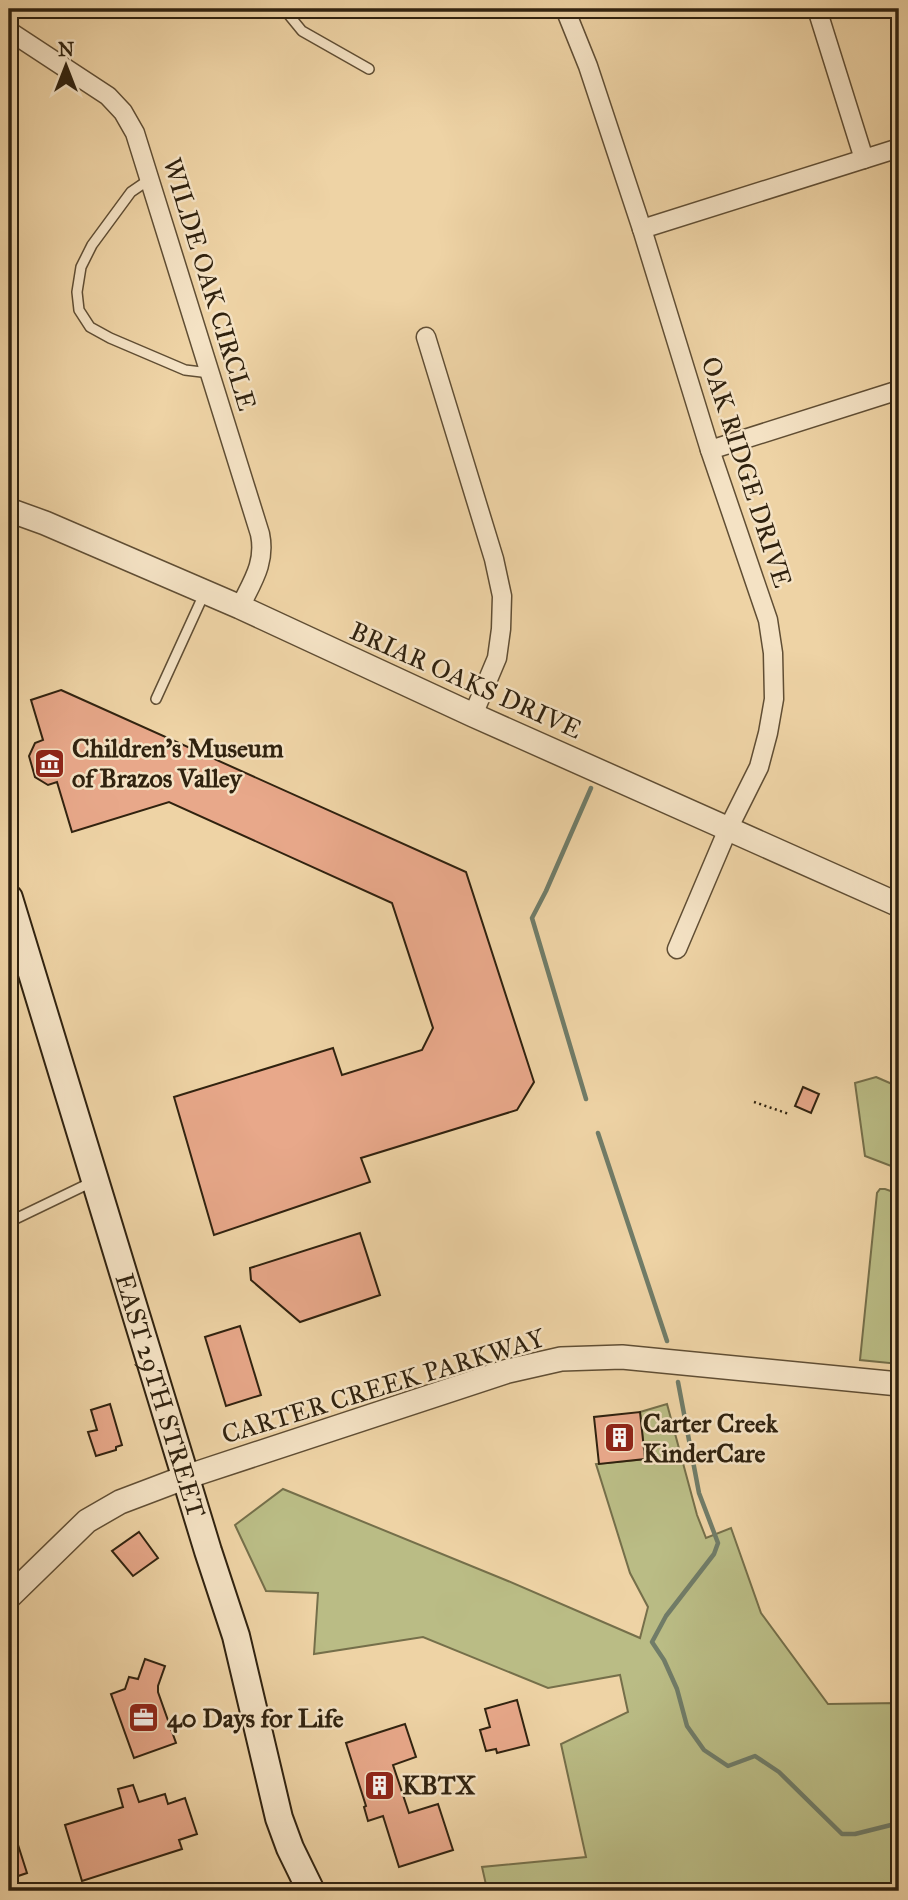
<svg xmlns="http://www.w3.org/2000/svg" width="908" height="1900" font-family="'IM FELL Great Primer',serif">
	<style>
		.green { fill: #babc85; stroke: #756f4a; stroke-width: 2 }
		.lines { fill: none; stroke-linecap: round; stroke-linejoin: round }
		.stream { stroke: #707c68; stroke-width: 4.5 }
		.building { fill: #e8a88a; stroke: #30220f; stroke-width: 2 }
		.service-casing { stroke: #604e34; stroke-width: 12 }
		.minor-casing { stroke: #604e34; stroke-width: 21 }
		.tertiary-casing { stroke: #604e34; stroke-width: 26 }
		.secondary-casing { stroke: #30220f; stroke-width: 30 }
		.path { stroke: #30220f; stroke-width: 2.5; stroke-dasharray: 2 3.5; stroke-linecap: butt }
		.service { stroke: #f4e2c4; stroke-width: 9 }
		.minor { stroke: #f4e2c4; stroke-width: 18 }
		.tertiary { stroke: #f4e2c4; stroke-width: 23 }
		.secondary { stroke: #f4e2c4; stroke-width: 26 }
		.labels { text-anchor: middle; dominant-baseline: central; stroke-width: 5; stroke-linejoin: round; paint-order: stroke }
		.street-label { font-size: 26px; fill: #30220f; stroke: #f4e2c4 }
		.poi-label { font-size: 26px; font-weight: bold; fill: #30220f; stroke: #f4e2c4; text-anchor: start }
	</style>
	<rect width="100%" height="100%" fill="#eed3a5"/>
	<filter id="stains"><feTurbulence type="fractalNoise" baseFrequency=".00286" numOctaves="4"/><feColorMatrix values="0 0 0 0 .2 0 0 0 0 .09 0 0 0 0 .02 0 0 0 .5 -.17"/></filter>
	<radialGradient id="worn" r=".72"><stop offset=".6" stop-color="#630" stop-opacity="0"/><stop offset="1" stop-color="#630" stop-opacity=".3"/></radialGradient>
	<!-- green -->
	<g class="green">
		<polygon points="876,1077 899,1087 899,1169 865,1156 855,1083"/>
		<polygon points="880,1189 885,1189 899,1194 899,1364 860,1360 877,1193"/>
		<polygon points="667,1404 697,1515 706,1538 731,1528 761,1613 828,1704 899,1703 899,1891 481,1891 487,1889 482,1867 586,1857 561,1744 628,1712 620,1675 548,1688 423,1637 314,1654 318,1593 266,1591 235,1525 283,1489 508,1581 640,1638 648,1607 630,1573 596,1464 645,1459 640,1412"/>
	</g>
	<g class="lines">
		<!-- stream -->
		<g class="stream">
			<polyline points="586,1099 532,918 546,891 591,788"/>
			<polyline points="598,1133 667,1341"/>
			<polyline points="678,1382 699,1493 718,1543 714,1554 666,1616 652,1642 664,1660 677,1689 687,1726 704,1750 728,1766 755,1756 779,1772 842,1834 855,1834 899,1823"/>
		</g>
	</g>
	<!-- building -->
	<g class="building">
		<polygon points="61,690 466,872 534,1082 517,1110 361,1158 370,1182 214,1235 174,1097 333,1048 342,1075 422,1050 433,1028 392,903 169,802 72,832 57,782 48,785 35,777 29,756 35,743 43,740 31,700"/>
		<polygon points="803,1087 819,1094 811,1113 795,1106"/>
		<polygon points="360,1233 380,1295 300,1322 251,1280 250,1268"/>
		<polygon points="240,1326 261,1395 226,1406 205,1337"/>
		<polygon points="110,1404 122,1445 116,1447 116,1450 96,1456 88,1432 97,1430 91,1410"/>
		<polygon points="640,1412 645,1459 599,1464 594,1417"/>
		<polygon points="139,1532 158,1558 133,1576 112,1551"/>
		<polygon points="145,1659 165,1666 158,1686 158,1692 176,1743 134,1758 111,1694 125,1689 129,1677 138,1679"/>
		<polygon points="517,1700 529,1745 497,1753 496,1749 486,1751 480,1730 490,1727 485,1709"/>
		<polygon points="405,1724 416,1757 393,1765 409,1813 438,1804 453,1850 399,1867 383,1816 368,1821 364,1807 366,1806 346,1743"/>
		<polygon points="133,1785 139,1802 165,1794 168,1804 185,1798 197,1834 179,1840 182,1849 82,1881 65,1825 123,1807 118,1789"/>
		<polygon points="9,1826 12,1826 27,1873 9,1879"/>
	</g>
	<g class="lines">
		<defs>
			<g id="service">
				<polyline points="284,9 302,31 369,69"/>
				<polyline points="150,179 131,192 92,245 81,267 77,292 79,310 90,327 110,338 185,370 210,373"/>
				<polyline points="156,699 204,594"/>
				<polyline points="9,1222 92,1182"/>
			</g>
			<g id="minor">
				<polyline points="565,9 588,66 642,229 710,450 768,620 773,653 774,699 768,733 759,767 728,829 677,949"/>
				<polyline points="817,9 864,159"/>
				<path d="M9,31l99,65 15,16 12,21 125,401c6,29 -8,48 -20,73"/>
				<polyline points="642,229 899,148"/>
				<polyline points="426,337 494,559 502,596 501,629 497,658 473,715"/>
				<polyline points="710,450 899,390"/>
			</g>
			<g id="tertiary">
				<polyline points="9,510 45,523 240,607 473,715 899,905"/>
				<polyline points="9,1597 87,1521 120,1502 186,1477 508,1371 561,1359 622,1357 899,1384"/>
			</g>
			<g id="secondary">
				<path id="s1" d="M9,898l199,653 28,85 43,182 11,30 21,43"/>
			</g>
		</defs>
		<!-- service casing -->
		<use href="#service" class="service-casing"/>
		<!-- minor casing -->
		<use href="#minor" class="minor-casing"/>
		<!-- tertiary casing -->
		<use href="#tertiary" class="tertiary-casing"/>
		<!-- secondary casing -->
		<use href="#secondary" class="secondary-casing"/>
		<!-- path -->
		<polyline class="path" points="754,1102 789,1114"/>
		<!-- service -->
		<use href="#service" class="service"/>
		<!-- minor -->
		<use href="#minor" class="minor"/>
		<!-- tertiary -->
		<use href="#tertiary" class="tertiary"/>
		<!-- secondary -->
		<use href="#secondary" class="secondary"/>
	</g>
	<!-- icons -->
	<defs>
		<symbol id="museum-square" viewBox="-11 -11 22 22"><rect x="-9" y="-9" width="18" height="18" rx="4" fill="#8f2418" stroke="#f4e2c4"/><path d="M0-6L6-3V-2H-6V-3ZM-5-1h2V3h-2ZM-1-1h2V3h-2ZM3-1h2V3H3ZM-6 4H6V6H-6Z" fill="#fff"/></symbol>
		<symbol id="building-square" viewBox="-11 -11 22 22"><rect x="-9" y="-9" width="18" height="18" rx="4" fill="#8f2418" stroke="#f4e2c4"/><path d="M-4-6H4V6H1V3H-1V6H-4ZM-2.5-4.3h1.7v1.8h-1.7ZM.8-4.3h1.7v1.8H.8ZM-2.5-1h1.7V.8h-1.7ZM.8-1h1.7V.8H.8Z" fill="#fff"/></symbol>
		<symbol id="office-square" viewBox="-11 -11 22 22"><rect x="-9" y="-9" width="18" height="18" rx="4" fill="#8f2418" stroke="#f4e2c4"/><path d="M-6-3h4V-5.5h4V-3h4V5H-6ZM-1-4.5V-3h2v-1.5ZM-6 0V1H6V0Z" fill="#fff"/></symbol>
	</defs>
	<g fill-rule="evenodd">
		<use href="#museum-square" x="32" y="746" width="35" height="35"/>
		<use href="#building-square" x="602" y="1420" width="35" height="35"/>
		<use href="#office-square" x="126" y="1700" width="35" height="35"/>
		<use href="#building-square" x="362" y="1768" width="35" height="35"/>
	</g>
	<g class="labels">
		<!-- street labels -->
		<g class="street-label">
			<text transform="translate(210 284) rotate(73)">WILDE OAK CIRCLE</text>
			<text transform="translate(747 472) rotate(72)">OAK RIDGE DRIVE</text>
			<text transform="translate(466 680) rotate(24)">BRIAR OAKS DRIVE</text>
			<text transform="translate(383 1386) rotate(-17)">CARTER CREEK PARKWAY</text>
			<text stroke="none"><textPath href="#s1" startOffset="520">EAST 29TH STREET</textPath></text>
		</g>
		<!-- poi labels -->
		<g class="poi-label">
			<text x="72" y="748">Children's Museum<tspan x="72" dy="30">of Brazos Valley</tspan></text>
			<text x="643" y="1423">Carter Creek<tspan x="643" dy="30">KinderCare</tspan></text>
			<text x="167" y="1718">40 Days for Life</text>
			<text x="402" y="1785">KBTX</text>
		</g>
	</g>
	<!-- margin -->
	<rect width="908" height="1900" fill="none" stroke="#eed3a5" stroke-width="35"/>
	<rect x="10" y="10" width="887" height="1879" fill="none" stroke="#30220f" stroke-width="3.5"/>
	<rect x="18" y="18" width="873" height="1865" fill="none" stroke="#30220f" stroke-width="2"/>
	<!-- north arrow -->
	<g transform="translate(66 66)" stroke="#f4e2c4" stroke-width="5" paint-order="stroke">
	<path d="M0-5L12 26L0 18L-12 26Z" fill="#30220f"/>
	<text y="-10" font-size="19" font-weight="bold" text-anchor="middle" fill="#30220f">N</text>
	</g>
	<rect width="100%" height="100%" filter="url(#stains)"/>
	<rect width="100%" height="100%" fill="url(#worn)"/>
</svg>
